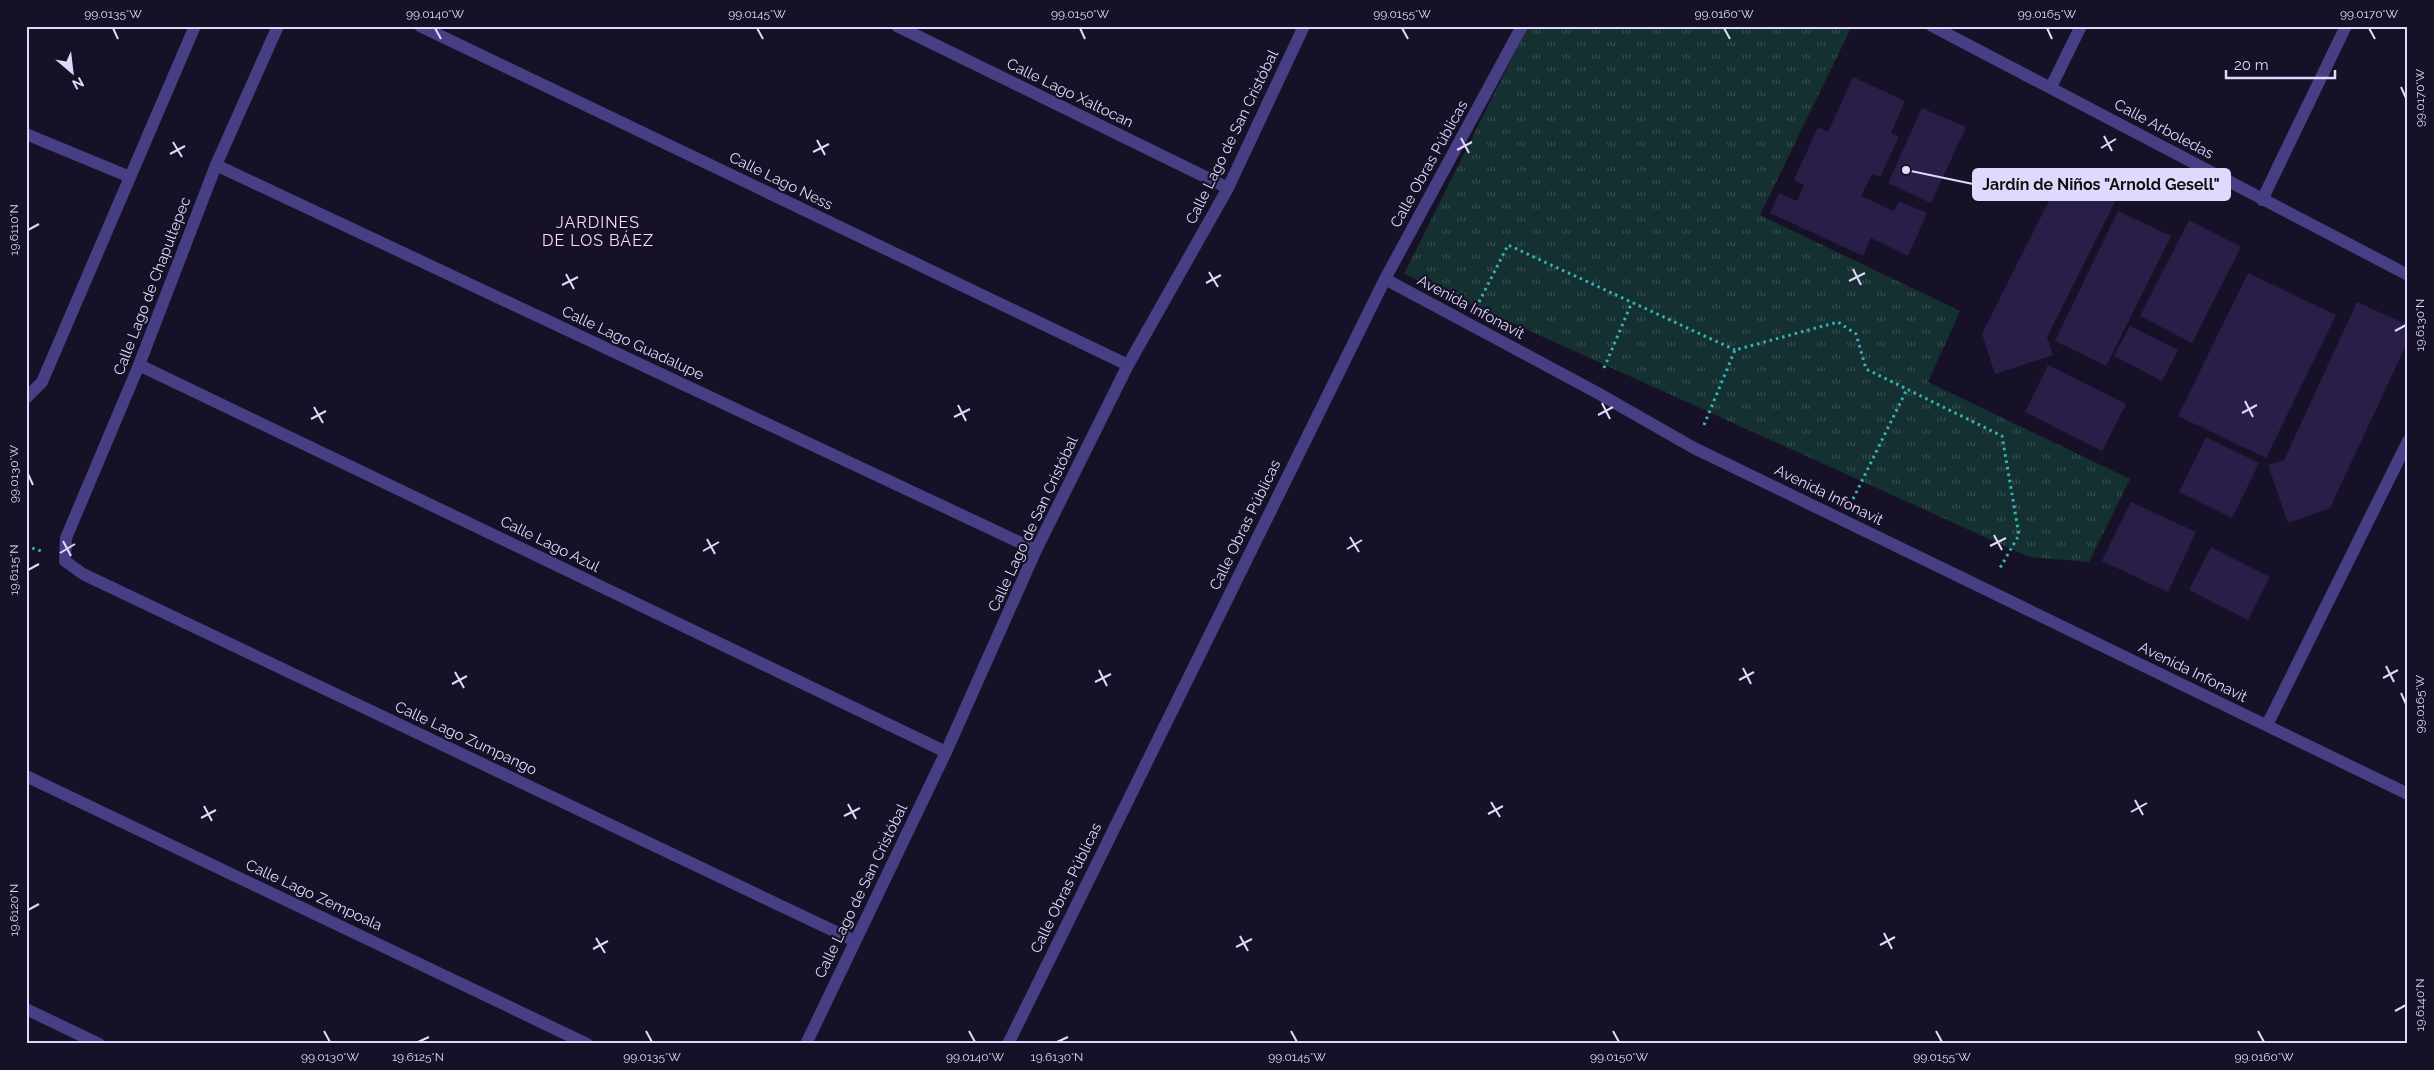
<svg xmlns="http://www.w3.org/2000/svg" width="2434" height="1070" font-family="Raleway,sans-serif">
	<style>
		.park { fill: url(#park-tufts) }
		.building { fill: #291e47 }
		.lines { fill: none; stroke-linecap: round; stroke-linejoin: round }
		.path { stroke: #36b3b4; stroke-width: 3; stroke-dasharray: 2.5 4; stroke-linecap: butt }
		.minor { stroke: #463f83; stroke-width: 12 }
		.ticks { fill: none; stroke: #dfd9fd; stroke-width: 2 }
		.labels { text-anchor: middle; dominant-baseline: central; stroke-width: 4.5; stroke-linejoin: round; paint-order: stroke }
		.street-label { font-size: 15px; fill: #dfd9fd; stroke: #161127 }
		.neighbourhood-label { font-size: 16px; letter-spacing: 1px; fill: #fddbee; stroke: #161127 }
		.leader { fill: none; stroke: #dfd9fd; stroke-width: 2 }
		.callout-dot { fill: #dfd9fd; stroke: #161127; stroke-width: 2 }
		.callout { fill: #dfd9fd; stroke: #dfd9fd; stroke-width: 2 }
		.callout-label { font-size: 16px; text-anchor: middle; font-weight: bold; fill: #111 }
		.neatline { fill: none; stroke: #dfd9fd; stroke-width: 2 }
		.ticks-label { font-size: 12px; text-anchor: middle; fill: #dfd9fd }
	</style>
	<defs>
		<pattern id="park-tufts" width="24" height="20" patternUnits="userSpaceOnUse" patternTransform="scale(1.25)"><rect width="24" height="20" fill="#143031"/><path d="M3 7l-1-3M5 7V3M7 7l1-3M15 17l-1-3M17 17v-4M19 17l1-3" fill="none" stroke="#364d50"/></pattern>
	</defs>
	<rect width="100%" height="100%" fill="#161127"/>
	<!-- park -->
	<polygon class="park" points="1528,26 1847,26 1851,28 1760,215 1960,311 1928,382 2130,479 2089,562 2029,557 1404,274"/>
	<!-- building -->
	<g class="building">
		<polygon points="1853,77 1905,101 1891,133 1899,137 1880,177 1872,174 1861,196 1894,211 1899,201 1927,213 1908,256 1871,238 1863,256 1770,213 1779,193 1797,201 1804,185 1794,180 1818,127 1828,132"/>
		<polygon points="1922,108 1966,127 1931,203 1888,183"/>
		<polygon points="2066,167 2119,194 2047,337 2053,355 1995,374 1982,334"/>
		<polygon points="2118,211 2171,236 2106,366 2055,341"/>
		<polygon points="2189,220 2241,247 2192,343 2140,316"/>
		<polygon points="2248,273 2336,315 2266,458 2178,416"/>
		<polygon points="2357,302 2408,325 2408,341 2330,508 2288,523 2268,465 2284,460"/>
		<polygon points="2130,326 2178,350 2162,381 2114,356"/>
		<polygon points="2048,365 2126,404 2102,451 2025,412"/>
		<polygon points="2206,437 2259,463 2232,518 2179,492"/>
		<polygon points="2131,502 2196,532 2168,592 2102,561"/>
		<polygon points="2211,547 2270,577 2248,620 2189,590"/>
	</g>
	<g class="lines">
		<!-- path -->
		<g class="path">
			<polyline points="1479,302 1508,245 1735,350"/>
			<polyline points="1604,368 1632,302"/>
			<polyline points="1704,425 1735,350 1838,322 1856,334 1866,369 2002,436 2019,535 2000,568"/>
			<polyline points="1853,499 1907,389"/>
			<polyline points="26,546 41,551"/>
		</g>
		<!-- minor -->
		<g class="minor">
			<polyline points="278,26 216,165 139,365 66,538 65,561 83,574 855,941"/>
			<polyline points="420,26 1128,365"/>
			<polyline points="897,26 1228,188"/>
			<polyline points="1932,26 2408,275"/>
			<polyline points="2051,87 2081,26"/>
			<polyline points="26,134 130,177"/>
			<polyline points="216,165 1036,550"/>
			<polyline points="2262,200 2346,26"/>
			<polyline points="1385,279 1594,391 1694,448 2408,794"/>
			<polyline points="139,365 946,752"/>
			<polyline points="26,398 42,382 195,26"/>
			<polyline points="2267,725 2408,441"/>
			<polyline points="26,776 587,1044"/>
			<polyline points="26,1009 99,1044"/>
			<polyline points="806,1044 946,752 1036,550 1128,365 1228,188 1304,26"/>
			<polyline points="1008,1044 1385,279 1522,26"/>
		</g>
	</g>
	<!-- ticks -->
	<path class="ticks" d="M113,28l5,11M435,28l6,11M757,28l6,11M1080,28l5,11M1402,28l6,11M1724,28l6,11M2047,28l5,11M2369,28l6,11M2401,87l5,11M2104,136l8,15M1461,138l8,15M817,140l8,15M173,142l9,15M2101,148l15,-9M1457,150l15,-8M813,152l16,-8M170,154l15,-8M28,230l11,-6M1853,269l8,16M1209,272l9,15M566,274l8,15M1849,281l16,-8M1206,283l15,-8M562,285l16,-8M2395,331l11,-6M2245,401l8,16M1602,403l8,16M958,405l8,16M314,407l9,16M2242,413l15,-8M1598,415l15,-8M954,417l16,-8M311,419l15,-8M28,474l5,11M1994,535l8,15M1350,537l9,15M707,539l8,15M63,541l8,15M1990,546l16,-8M1347,549l15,-9M703,551l16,-9M60,553l15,-9M28,570l11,-6M2386,666l8,16M1743,668l8,16M1099,670l8,16M455,672l9,16M2383,678l15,-8M1739,680l15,-8M1095,682l16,-8M452,684l15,-8M2401,693l5,11M2135,800l8,15M1491,802l9,15M848,804l8,15M204,806l8,15M2131,812l16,-9M1488,814l15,-8M844,816l16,-8M201,818l15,-8M28,910l11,-6M1884,933l8,16M1240,936l8,15M596,938l9,15M1880,945l15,-8M1236,947l16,-8M593,949l15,-8M2395,1011l11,-6M324,1031l6,11M646,1031l6,11M969,1031l6,11M1291,1031l6,11M1613,1031l6,11M1936,1031l6,11M2258,1031l6,11M418,1042l11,-5M1057,1042l11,-5"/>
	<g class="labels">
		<!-- street labels -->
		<g class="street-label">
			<text transform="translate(1070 93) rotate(26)">Calle Lago Xaltocan</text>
			<text transform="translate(2164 129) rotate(28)">Calle Arboledas</text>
			<text transform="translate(1232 137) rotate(-64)">Calle Lago de San Cristóbal</text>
			<text transform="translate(1429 164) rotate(-61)">Calle Obras Públicas</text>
			<text transform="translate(781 181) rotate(26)">Calle Lago Ness</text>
			<text transform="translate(152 286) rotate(-69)">Calle Lago de Chapultepec</text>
			<text transform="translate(1471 307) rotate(28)">Avenida Infonavit</text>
			<text transform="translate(633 343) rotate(25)">Calle Lago Guadalupe</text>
			<text transform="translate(1829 495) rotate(26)">Avenida Infonavit</text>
			<text transform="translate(1033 524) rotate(-65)">Calle Lago de San Cristóbal</text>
			<text transform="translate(1245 525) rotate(-64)">Calle Obras Públicas</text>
			<text transform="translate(550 544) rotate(26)">Calle Lago Azul</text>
			<text transform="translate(2193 672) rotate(26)">Avenida Infonavit</text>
			<text transform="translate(466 738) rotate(25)">Calle Lago Zumpango</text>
			<text transform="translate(1066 888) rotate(-64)">Calle Obras Públicas</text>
			<text transform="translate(861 891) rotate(-64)">Calle Lago de San Cristóbal</text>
			<text transform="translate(314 895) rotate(25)">Calle Lago Zempoala</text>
		</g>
		<!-- neighbourhood labels -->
		<g class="neighbourhood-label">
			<text x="598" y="222">JARDINES<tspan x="598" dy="18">DE LOS BÁEZ</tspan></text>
		</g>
	</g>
	<!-- callouts -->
	<path class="leader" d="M1906 170L1973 184"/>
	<circle class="callout-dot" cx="1906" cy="170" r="5"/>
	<rect class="callout" x="1973" y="169" width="257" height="31" rx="5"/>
	<g class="callout-label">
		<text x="2101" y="190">Jardín de Niños "Arnold Gesell"</text>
	</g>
	<!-- border -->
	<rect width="2434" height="1070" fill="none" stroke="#161127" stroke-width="55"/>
	<!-- north arrow -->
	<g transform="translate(72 72) rotate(152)" stroke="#161127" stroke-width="4" paint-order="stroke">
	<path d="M0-4L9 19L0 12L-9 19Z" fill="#dfd9fd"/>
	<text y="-8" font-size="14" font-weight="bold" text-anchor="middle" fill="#dfd9fd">N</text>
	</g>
	<!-- scale -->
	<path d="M2226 70v8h109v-8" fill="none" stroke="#dfd9fd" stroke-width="2.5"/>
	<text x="2234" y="70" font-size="15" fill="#dfd9fd" stroke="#161127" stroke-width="4" paint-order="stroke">20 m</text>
	<rect x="28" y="28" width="2378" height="1014" class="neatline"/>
	<g class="ticks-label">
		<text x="113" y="18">99.0135°W</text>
		<text x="435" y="18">99.0140°W</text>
		<text x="757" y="18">99.0145°W</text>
		<text x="1080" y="18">99.0150°W</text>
		<text x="1402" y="18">99.0155°W</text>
		<text x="1724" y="18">99.0160°W</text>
		<text x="2047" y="18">99.0165°W</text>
		<text x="2369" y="18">99.0170°W</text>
		<text transform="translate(2420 98) rotate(-90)" y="4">99.0170°W</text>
		<text transform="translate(14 230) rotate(-90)" y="4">19.6110°N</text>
		<text transform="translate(2420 325) rotate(-90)" y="4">19.6130°N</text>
		<text transform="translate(14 474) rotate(-90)" y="4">99.0130°W</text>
		<text transform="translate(14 570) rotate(-90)" y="4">19.6115°N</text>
		<text transform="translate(2420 704) rotate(-90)" y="4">99.0165°W</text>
		<text transform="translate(14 910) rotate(-90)" y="4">19.6120°N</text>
		<text transform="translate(2420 1005) rotate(-90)" y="4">19.6140°N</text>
		<text x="330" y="1061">99.0130°W</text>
		<text x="418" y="1061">19.6125°N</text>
		<text x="652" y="1061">99.0135°W</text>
		<text x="975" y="1061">99.0140°W</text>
		<text x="1057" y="1061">19.6130°N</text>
		<text x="1297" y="1061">99.0145°W</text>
		<text x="1619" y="1061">99.0150°W</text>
		<text x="1942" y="1061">99.0155°W</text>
		<text x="2264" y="1061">99.0160°W</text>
	</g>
</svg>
